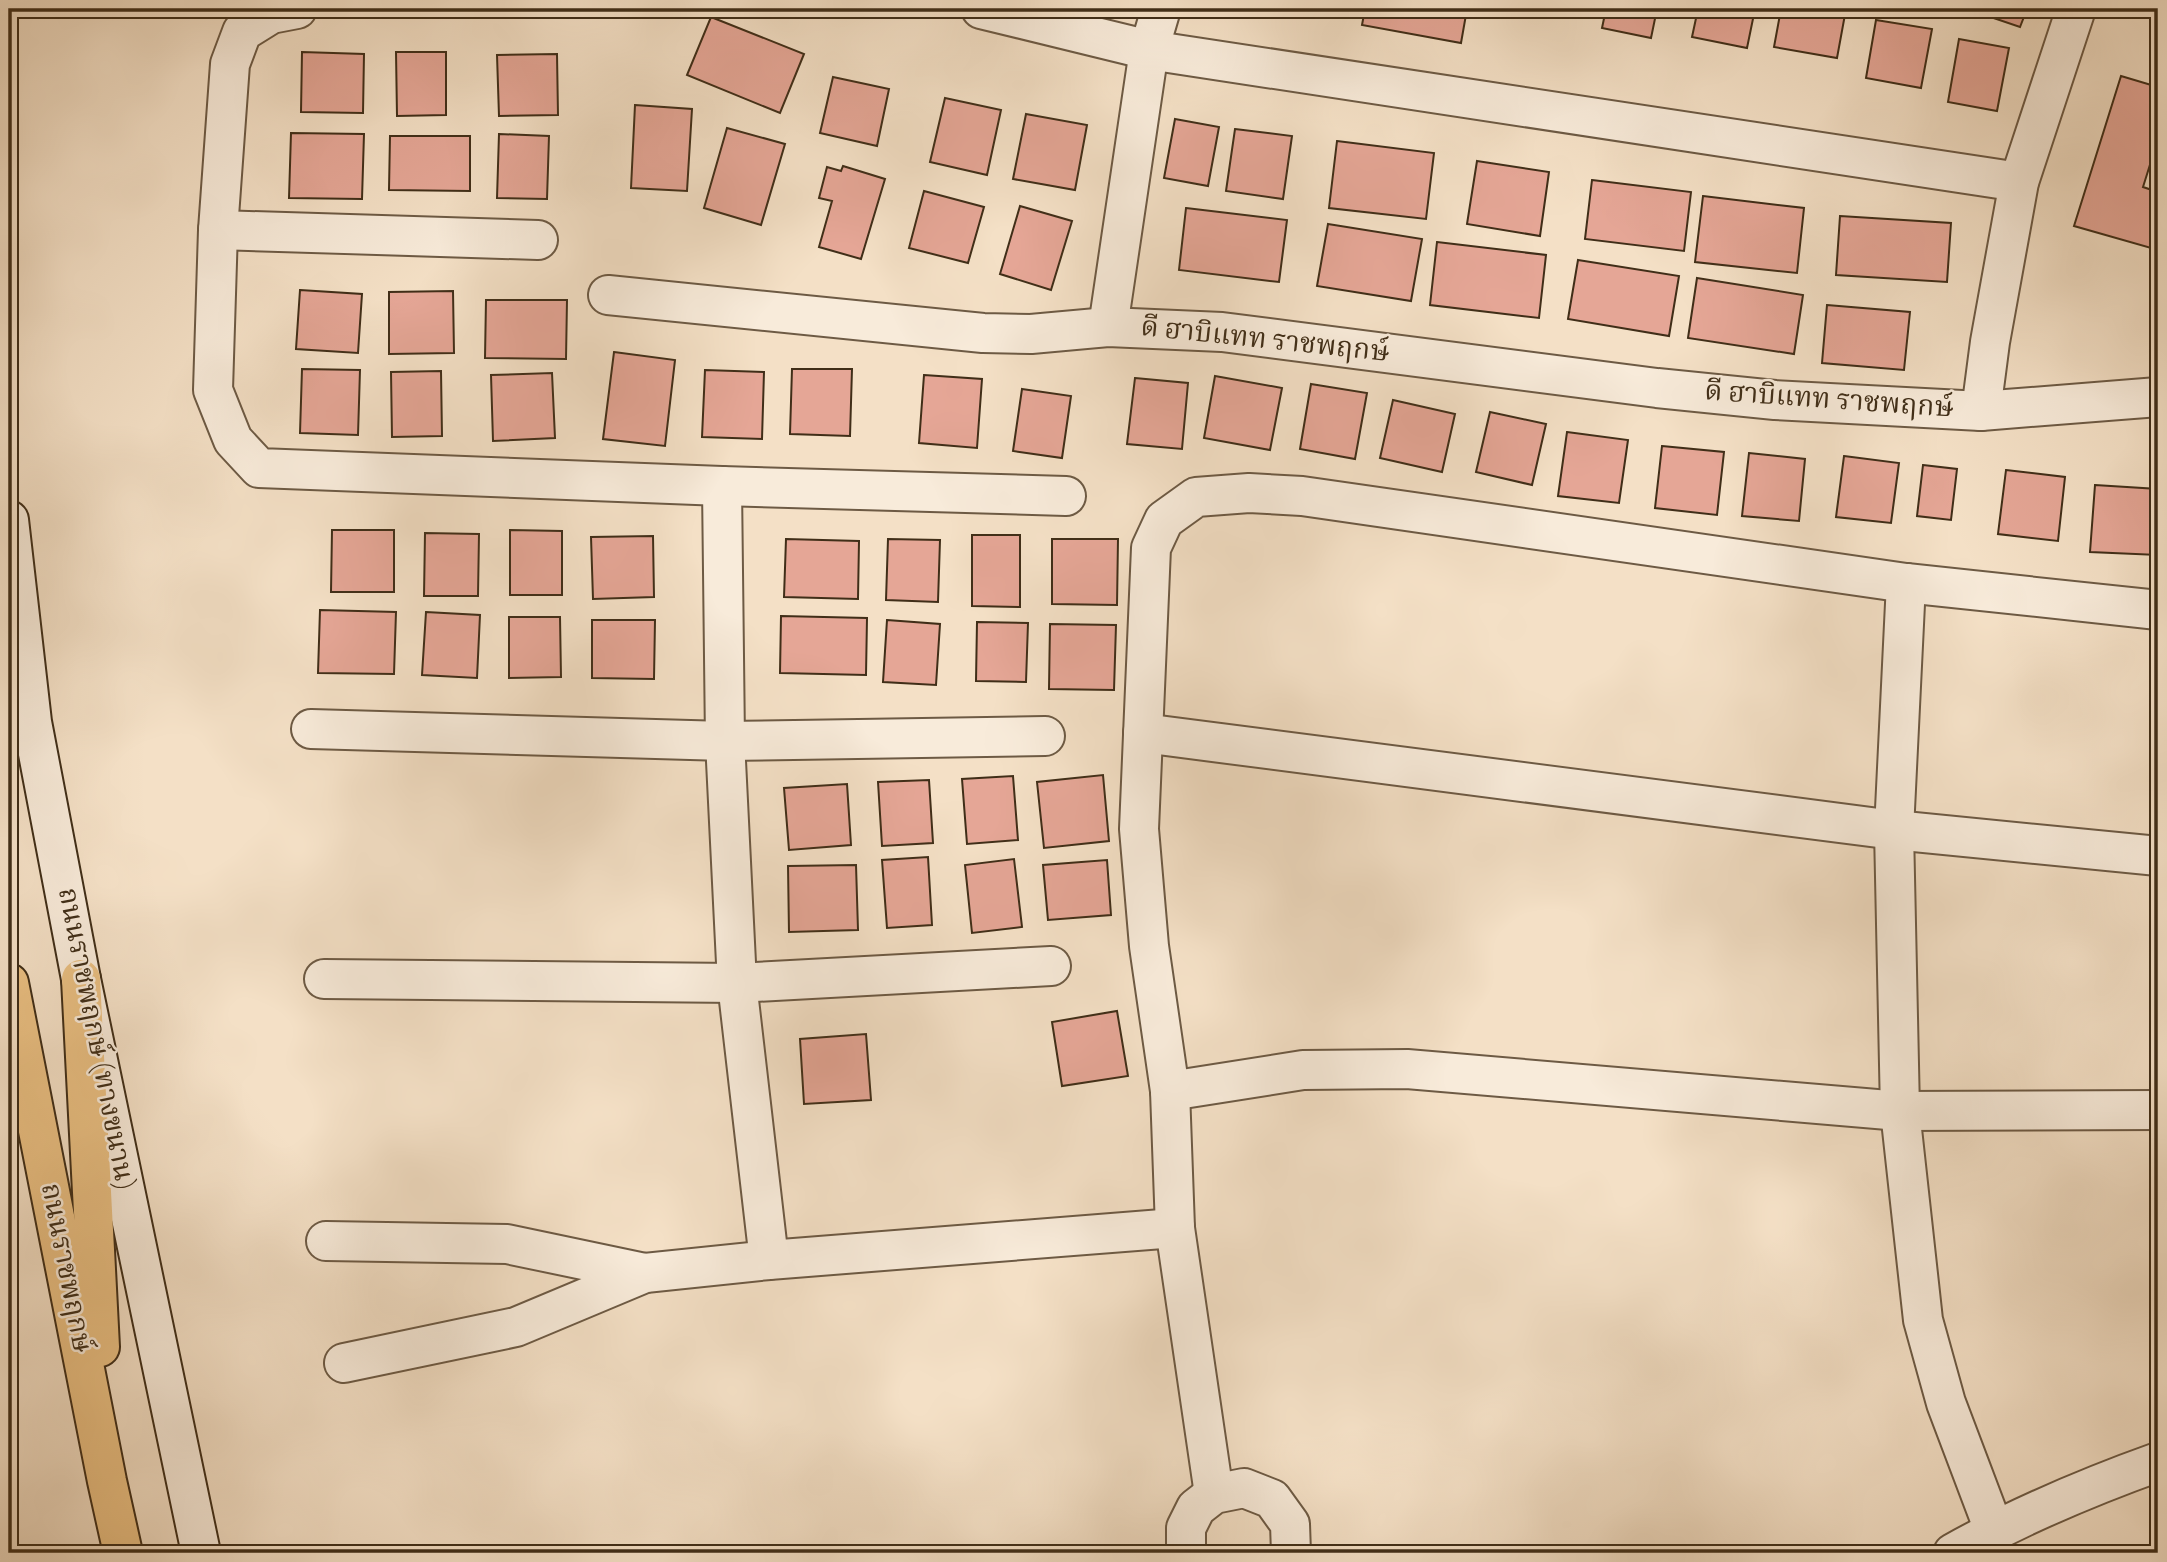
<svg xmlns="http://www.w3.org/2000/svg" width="2167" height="1562" font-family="'Sorts Mill Goudy','Noto Serif Thai',serif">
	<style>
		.building { fill: #e5a696; stroke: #402e18; stroke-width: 2 }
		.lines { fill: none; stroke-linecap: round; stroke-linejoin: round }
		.minor-casing { stroke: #6d5a44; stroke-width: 42 }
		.secondary-casing { stroke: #402e18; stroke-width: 42 }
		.primary-casing { stroke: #402e18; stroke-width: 42 }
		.minor { stroke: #f8ebda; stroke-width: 38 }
		.secondary { stroke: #f8ebda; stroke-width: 38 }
		.primary { stroke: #eac083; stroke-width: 38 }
		.labels { text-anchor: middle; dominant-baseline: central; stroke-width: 5; stroke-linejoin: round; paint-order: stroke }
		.street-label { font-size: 28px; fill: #402e18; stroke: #f8ebda }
	</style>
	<rect width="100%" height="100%" fill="#f4e0c6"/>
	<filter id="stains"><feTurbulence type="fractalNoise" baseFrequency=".00286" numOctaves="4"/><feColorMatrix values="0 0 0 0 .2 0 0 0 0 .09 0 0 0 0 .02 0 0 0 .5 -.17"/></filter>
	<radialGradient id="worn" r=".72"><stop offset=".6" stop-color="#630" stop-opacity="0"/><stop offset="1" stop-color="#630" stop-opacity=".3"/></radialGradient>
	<!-- building -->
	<g class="building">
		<polygon points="1365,9 1467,9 1461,43 1362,25"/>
		<polygon points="1606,9 1657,9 1651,38 1602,28"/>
		<polygon points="1698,9 1755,9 1747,48 1692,37"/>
		<polygon points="1781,9 1846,9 1837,58 1774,47"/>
		<polygon points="1967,9 2027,9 2020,27"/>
		<polygon points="711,17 804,54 780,113 687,75"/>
		<polygon points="1876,20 1932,29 1921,88 1866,78"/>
		<polygon points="1959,39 2009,48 1997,111 1948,102"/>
		<polygon points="302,52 364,54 363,113 301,112"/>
		<polygon points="396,52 446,52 446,115 397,116"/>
		<polygon points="557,54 558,115 499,116 497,55"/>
		<polygon points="2121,76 2158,87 2158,139 2143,187 2158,192 2158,250 2074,226"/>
		<polygon points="833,77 889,89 877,146 820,133"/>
		<polygon points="945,98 1001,110 987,175 930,162"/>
		<polygon points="635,105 692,109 687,191 631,188"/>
		<polygon points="1026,114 1087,125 1075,190 1013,179"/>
		<polygon points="1175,119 1219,127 1208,186 1164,178"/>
		<polygon points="727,128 785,144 761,225 704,208"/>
		<polygon points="1235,129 1292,136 1283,199 1226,191"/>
		<polygon points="291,133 364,134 362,199 289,198"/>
		<polygon points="499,134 549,136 547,199 497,198"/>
		<polygon points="390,136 470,136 470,191 389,190"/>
		<polygon points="1337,141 1434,153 1426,219 1329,208"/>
		<polygon points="1477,161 1549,172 1540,236 1467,224"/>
		<polygon points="843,166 885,179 861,259 819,247 832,201 819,198 827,167 841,171"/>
		<polygon points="1592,180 1691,192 1684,251 1585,239"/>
		<polygon points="924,191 984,207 968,263 909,248"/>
		<polygon points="1703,196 1804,208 1797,273 1695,262"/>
		<polygon points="1020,206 1072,221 1051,290 1000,274"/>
		<polygon points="1186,208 1287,220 1279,282 1179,270"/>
		<polygon points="1840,216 1951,223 1947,282 1836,275"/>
		<polygon points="1328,224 1422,239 1411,301 1317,286"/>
		<polygon points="1437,242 1546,255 1539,318 1430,305"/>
		<polygon points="1578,260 1679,276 1669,336 1568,319"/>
		<polygon points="1697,278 1803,295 1794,354 1688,338"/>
		<polygon points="300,290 362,294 358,353 296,349"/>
		<polygon points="453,291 454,353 389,354 389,292"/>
		<polygon points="486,300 567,300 566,359 485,358"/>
		<polygon points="1827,305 1910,312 1904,370 1822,363"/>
		<polygon points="614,352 675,360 665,446 603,439"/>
		<polygon points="302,369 360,370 358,435 300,433"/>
		<polygon points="792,369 852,369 850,436 790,434"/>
		<polygon points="705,370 764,372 762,439 702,437"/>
		<polygon points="441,371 442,436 392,437 391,372"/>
		<polygon points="552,373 555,438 493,441 491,375"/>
		<polygon points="924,375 982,379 977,448 919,443"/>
		<polygon points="1215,376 1282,388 1270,450 1204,438"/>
		<polygon points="1135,378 1188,383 1182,449 1127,444"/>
		<polygon points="1311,384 1367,393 1355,459 1300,449"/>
		<polygon points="1022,389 1071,396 1062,458 1013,451"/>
		<polygon points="1393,400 1455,414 1442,472 1380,458"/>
		<polygon points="1490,412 1546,424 1532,485 1476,472"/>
		<polygon points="1567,432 1628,440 1619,503 1558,496"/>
		<polygon points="1662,446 1724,452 1717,515 1655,508"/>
		<polygon points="1749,453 1805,459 1799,521 1742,516"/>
		<polygon points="1844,456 1899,463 1891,523 1836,517"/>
		<polygon points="1923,465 1957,469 1951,520 1917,516"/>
		<polygon points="2006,470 2065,477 2058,541 1998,534"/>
		<polygon points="2095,485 2158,489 2158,555 2090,552"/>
		<polygon points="332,530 394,530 394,592 331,592"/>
		<polygon points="510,530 562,531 562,595 510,595"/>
		<polygon points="425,533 479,534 478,596 424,596"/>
		<polygon points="972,535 1020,535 1020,607 972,606"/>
		<polygon points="653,536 654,597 593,599 591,537"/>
		<polygon points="786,539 859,541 858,599 784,597"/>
		<polygon points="888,539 940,540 938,602 886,600"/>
		<polygon points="1052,539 1118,539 1117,605 1052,604"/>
		<polygon points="320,610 396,612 394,674 318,673"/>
		<polygon points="426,612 480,615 477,678 422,675"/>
		<polygon points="781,616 867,618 866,675 780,673"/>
		<polygon points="509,617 560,617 561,677 509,678"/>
		<polygon points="592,620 655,620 654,679 592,678"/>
		<polygon points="887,620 940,624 936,685 883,682"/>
		<polygon points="977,622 1028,623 1026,682 976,681"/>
		<polygon points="1050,624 1116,625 1114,690 1049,689"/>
		<polygon points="1103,775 1109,841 1044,848 1037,782"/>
		<polygon points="1013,776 1018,840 967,844 962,779"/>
		<polygon points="929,780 933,843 882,846 878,782"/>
		<polygon points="847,784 851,845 789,850 784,788"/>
		<polygon points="928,857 932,925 887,928 882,860"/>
		<polygon points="1014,859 1022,927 972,933 965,865"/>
		<polygon points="1107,860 1111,915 1048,920 1043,865"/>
		<polygon points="856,865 858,930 789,932 788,866"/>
		<polygon points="1117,1011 1128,1076 1062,1086 1052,1022"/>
		<polygon points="866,1034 871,1100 804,1104 800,1039"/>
	</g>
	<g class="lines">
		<defs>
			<g id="minor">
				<polyline points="297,9 271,14 242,32 230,64 218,230 213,390 233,440 259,468 722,486 1066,496"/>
				<polyline points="981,9 1149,50 2019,182"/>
				<polyline points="218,230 538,240"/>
				<polyline points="608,295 983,333 1031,334 1108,327 1222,332 1657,388 1775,400 1981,411 2158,397"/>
				<polyline points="1108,327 1149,50 1161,9"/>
				<polyline points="1981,411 1990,342 2019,182 2076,9"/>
				<polyline points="722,486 725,741 737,983 769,1260"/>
				<polyline points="1906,583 1894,830 1900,1111 1923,1320 1946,1403 1994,1530"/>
				<polyline points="311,729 725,741 1045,736"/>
				<polyline points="1143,733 1894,830 2158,856"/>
				<polyline points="324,979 737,983 1051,966"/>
				<polyline points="1170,1091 1303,1070 1407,1069 1900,1111 2158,1110"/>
				<polyline points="326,1241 507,1244 645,1273"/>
				<polyline points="344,1363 516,1327 645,1273 769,1260 1175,1228"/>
				<polyline points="1214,1494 1175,1228 1170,1091 1149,946 1139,829 1151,548 1164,520 1196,497 1249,493 1302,496 1906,583 2158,610"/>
				<polyline points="1186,1553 1186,1528 1196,1508 1214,1494 1244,1488 1272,1499 1290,1524 1291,1553"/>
				<path d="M1953,1553c65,-36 135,-66 205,-91"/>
			</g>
			<polyline id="secondary" points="9,520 32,722 81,979 201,1553"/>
			<g id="primary">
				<polyline points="81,979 100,1347"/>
				<polyline points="9,983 107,1481 123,1553"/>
			</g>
		</defs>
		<!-- minor casing -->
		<use href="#minor" class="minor-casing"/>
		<!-- secondary casing -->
		<use href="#secondary" class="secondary-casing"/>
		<!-- primary casing -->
		<use href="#primary" class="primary-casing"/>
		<!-- minor -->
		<use href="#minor" class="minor"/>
		<!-- secondary -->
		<use href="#secondary" class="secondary"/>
		<!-- primary -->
		<use href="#primary" class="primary"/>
	</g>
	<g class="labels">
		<!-- street labels -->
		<g class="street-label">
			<text transform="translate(1265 341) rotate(6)">ดี ฮาบิแทท ราชพฤกษ์</text>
			<text transform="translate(1829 401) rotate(4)">ดี ฮาบิแทท ราชพฤกษ์</text>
			<text transform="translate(95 1039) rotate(79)">ถนนราชพฤกษ์ (ทางขนาน)</text>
			<text transform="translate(65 1268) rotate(79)">ถนนราชพฤกษ์</text>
		</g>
	</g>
	<!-- margin -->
	<rect width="2167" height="1562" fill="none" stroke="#f4e0c6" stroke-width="35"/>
	<rect x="10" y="10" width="2146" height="1541" fill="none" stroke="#402e18" stroke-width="3.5"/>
	<rect x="18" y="18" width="2132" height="1527" fill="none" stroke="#402e18" stroke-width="2"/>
	<rect width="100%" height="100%" filter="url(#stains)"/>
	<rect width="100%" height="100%" fill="url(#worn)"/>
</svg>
